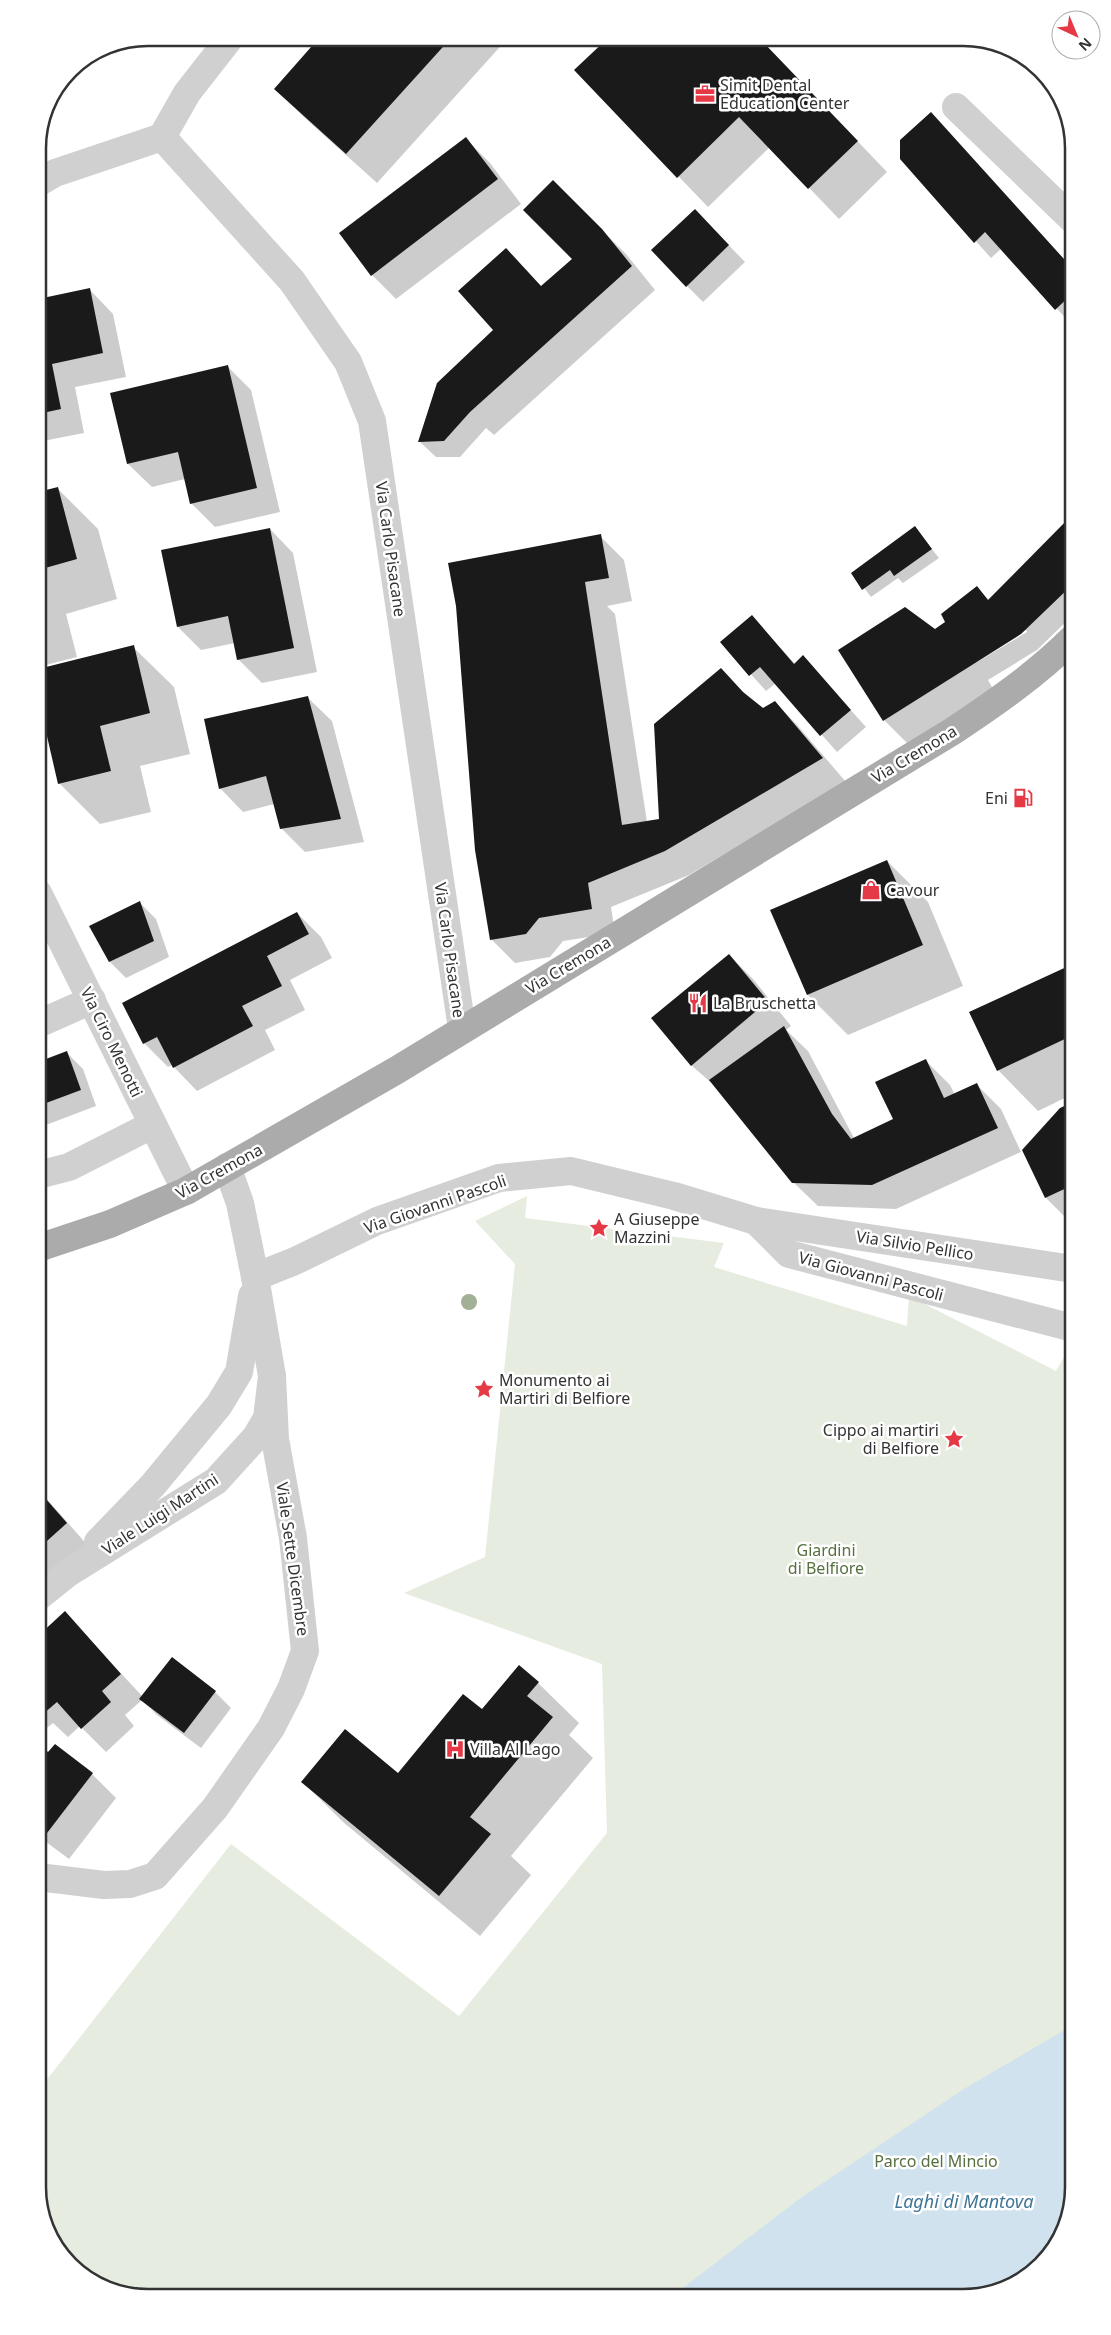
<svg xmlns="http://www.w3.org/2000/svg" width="1111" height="2335" font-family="'Noto Sans',sans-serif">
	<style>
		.green { fill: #e6ecdf }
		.water { fill: #cfe2ee }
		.shadow { fill: #0003; fill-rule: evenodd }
		.building { fill: #1a1a1a }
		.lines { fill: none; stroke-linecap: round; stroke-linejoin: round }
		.minor { stroke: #d0d0d0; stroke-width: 28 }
		.major { stroke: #ababab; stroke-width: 28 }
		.tree { fill: #a2b095 }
		.labels { text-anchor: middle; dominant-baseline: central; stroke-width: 5; stroke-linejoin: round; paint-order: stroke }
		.poi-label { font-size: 16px; fill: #333; stroke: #fff; text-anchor: start }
		.street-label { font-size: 16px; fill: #333; stroke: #fff }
		.park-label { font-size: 16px; fill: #56703f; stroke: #fff }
		.water-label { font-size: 18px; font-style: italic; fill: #3f7597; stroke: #fff }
		.rim { fill: none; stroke: #333; stroke-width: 2.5 }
	</style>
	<rect width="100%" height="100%" fill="#fff"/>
	<!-- green -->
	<polygon class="green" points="527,1196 525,1218 724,1243 714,1267 907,1326 909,1296 1056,1371 1070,1347 1073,1347 1073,2187 1055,2249 1005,2289 963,2297 141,2297 81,2275 46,2229 38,2187 38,2091 231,1844 459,2016 607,1833 602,1664 404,1593 485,1557 515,1264 475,1221"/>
	<!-- water -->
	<polygon class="water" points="1073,2025 1073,2187 1055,2249 1005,2289 963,2297 671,2297 802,2197 964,2089"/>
	<!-- shadow -->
	<g class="shadow">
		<polygon points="321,38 508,38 377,183 306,119 276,89"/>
		<polygon points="610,38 759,38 887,172 839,219 770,147 708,207 576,70"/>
		<polygon points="931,114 1073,269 1073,326 1001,249 991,258 901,158"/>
		<polygon points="466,139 490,163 521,204 396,299 372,275"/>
		<polygon points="553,182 626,254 655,290 494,435 486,428 460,457 436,457 419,441 542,287 573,258"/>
		<polygon points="711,227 745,262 703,302 687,286"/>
		<polygon points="90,290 113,314 126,377 75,387 84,433 38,442 38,300"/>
		<polygon points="227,366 251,390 280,512 215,527 191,503 185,479 152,487 128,464"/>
		<polygon points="57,488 98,529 117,599 66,614 77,657 38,667 38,493"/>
		<path d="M1073,516v99l-36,35 -49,30 5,9 -85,55 -24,-24 -45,-70 96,-19 12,-8 30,-35 12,12zM1026,630l1,2 -50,30v-3z"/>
		<polygon points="915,528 939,558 903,583 898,578 871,597 853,573"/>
		<polygon points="270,529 293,553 317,672 262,683 238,659 235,643 201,650 178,627"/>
		<polygon points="600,536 624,560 632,601 607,606 615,614 647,822 661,820 721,669 750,699 763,709 775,702 798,726 846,782 689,875 611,907 615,933 563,941 550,957 515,963 491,939 476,850"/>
		<polygon points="752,616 795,664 803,657 866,727 837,752 776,683 766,691 722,642"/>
		<polygon points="133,647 174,687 190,754 140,766 151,812 100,824 59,783 38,692 38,670"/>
		<polygon points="308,698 332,721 364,842 305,852 281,828 274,804 243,812 220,788"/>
		<polygon points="887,861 928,902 963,986 848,1035 808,995"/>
		<polygon points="140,903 156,919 169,957 126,978 110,962 91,927"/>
		<polygon points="297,913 321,937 332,958 290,980 305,1010 265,1030 275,1050 197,1091 172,1065 168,1067 144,1043"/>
		<polygon points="729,955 753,979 791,1026 786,1030 808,1051 854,1138 894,1120 926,1061 950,1085 955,1095 977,1085 1001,1109 1021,1152 896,1209 818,1206 793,1182 716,1087 691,1065"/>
		<polygon points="1073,965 1073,1094 1038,1111 998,1070 971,1013"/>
		<polygon points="38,991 44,1008 38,1010"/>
		<polygon points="66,1052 83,1069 96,1106 38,1128 38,1063"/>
		<polygon points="1073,1103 1073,1225 1046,1198 1061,1109"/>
		<polygon points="38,1489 90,1548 38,1594"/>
		<polygon points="65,1613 143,1697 172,1659 215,1692 231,1708 201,1748 157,1715 142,1700 125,1715 134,1726 106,1752 80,1726 68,1737 53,1723 38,1735 38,1638"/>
		<polygon points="538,1683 579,1723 569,1735 593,1758 511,1856 531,1875 480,1936 343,1822 303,1782 398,1774 482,1711"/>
		<polygon points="38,1746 49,1754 55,1746 92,1774 116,1798 69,1859 42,1839 38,1846"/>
	</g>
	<!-- building -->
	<g class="building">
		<polygon points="319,38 451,38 346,154 274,89"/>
		<polygon points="608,38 759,38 858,141 808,189 739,117 677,178 574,70"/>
		<polygon points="931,112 1073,269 1073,293 1055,310 985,232 974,243 900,159 900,140"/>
		<polygon points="466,137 498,179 371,276 339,233"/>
		<polygon points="1072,139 1073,148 1073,156 1064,145"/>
		<polygon points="553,180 602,229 632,266 470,412 444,441 418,442 437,383 493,330 458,291 506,248 541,286 572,259 523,210"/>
		<polygon points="695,209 729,245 686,287 651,250"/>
		<polygon points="90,288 103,353 52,364 61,409 38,414 38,299"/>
		<polygon points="228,365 257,488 190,504 178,452 127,464 110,393"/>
		<polygon points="58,487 77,559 38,570 38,492"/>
		<polygon points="1073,514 1073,584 1021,634 883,721 838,650 905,607 935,629 945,622 941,614 977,586 988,600"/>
		<polygon points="915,526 932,549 894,576 890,570 862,590 851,573"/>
		<polygon points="270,528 294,648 237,660 228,616 177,627 161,550"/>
		<polygon points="601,534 609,578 585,582 622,825 659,819 654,724 721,668 743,692 763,708 775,701 823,758 665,851 588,883 592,909 539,918 526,934 490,940 475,850 456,606 448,563"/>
		<polygon points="752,615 794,664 803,655 851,710 820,736 760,667 749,676 720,642"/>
		<polygon points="134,645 150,713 100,726 111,771 58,784 38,697 38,669"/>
		<polygon points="308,696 341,819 280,829 266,776 219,789 204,719"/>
		<polygon points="887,860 923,945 807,995 770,910"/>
		<polygon points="140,901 154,941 109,962 89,926"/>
		<polygon points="297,912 309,934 267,956 282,986 242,1006 253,1026 173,1068 157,1037 143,1044 122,1003"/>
		<polygon points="729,954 768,1001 691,1066 651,1018"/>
		<polygon points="1073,964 1073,1052 1067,1038 997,1071 969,1012"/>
		<polygon points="784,1026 832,1114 851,1139 893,1119 875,1082 926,1059 944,1098 977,1083 998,1128 872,1185 792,1183 709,1080"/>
		<polygon points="67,1051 81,1090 38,1106 38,1062"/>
		<polygon points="1073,1102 1073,1185 1045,1198 1022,1150 1060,1108"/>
		<polygon points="38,1490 67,1523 38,1549"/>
		<polygon points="65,1611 121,1674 102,1691 111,1702 81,1729 57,1702 43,1714 38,1708 38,1636"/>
		<polygon points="172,1657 216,1691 184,1733 139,1699"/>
		<polygon points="519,1665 539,1682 527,1696 553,1717 470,1817 491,1834 439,1896 301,1782 345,1729 398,1773 463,1694 482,1709"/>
		<polygon points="38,1744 48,1752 55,1744 93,1773 44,1837 38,1831"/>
	</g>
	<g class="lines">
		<!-- minor -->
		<g class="minor">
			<polyline points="956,107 1073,220"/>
			<polyline points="162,137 292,281 348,362 372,421 462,1029"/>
			<polyline points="162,137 187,93 230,38"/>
			<polyline points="38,183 55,173 162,137"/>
			<polyline points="38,893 186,1191"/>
			<polyline points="38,1024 92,1000"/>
			<polyline points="38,1175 69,1167 152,1125"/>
			<polyline points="756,1221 1073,1269"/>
			<polyline points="255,1277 295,1261 377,1221 499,1178 571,1171 674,1196 756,1221 789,1254 1073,1328"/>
			<polyline points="98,1542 153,1485 219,1405 239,1372 252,1296"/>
			<polyline points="38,1597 68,1573 216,1481 256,1437 267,1418 272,1376 255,1277 240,1203 227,1167"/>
			<polyline points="38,1877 104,1885 130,1884 155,1876 215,1808 271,1728 291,1689 305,1651 293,1538 275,1439 272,1376"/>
		</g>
		<!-- major -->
		<path class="major" d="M38,1248l72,-24 76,-33 211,-121 556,-339c42,-28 84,-57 120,-93"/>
	</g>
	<!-- trees -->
	<circle class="tree" cx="469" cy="1302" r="8"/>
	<!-- icons -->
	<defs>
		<symbol id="office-bare" viewBox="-9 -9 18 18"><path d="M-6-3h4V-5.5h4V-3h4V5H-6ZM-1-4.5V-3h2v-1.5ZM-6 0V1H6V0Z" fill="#e63946" stroke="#fff" stroke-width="2.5" paint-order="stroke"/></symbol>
		<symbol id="fuel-bare" viewBox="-9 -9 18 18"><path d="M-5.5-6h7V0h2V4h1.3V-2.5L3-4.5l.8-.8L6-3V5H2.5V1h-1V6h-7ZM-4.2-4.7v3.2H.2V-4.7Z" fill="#e63946" stroke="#fff" stroke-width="2.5" paint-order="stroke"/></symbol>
		<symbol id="shop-bare" viewBox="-9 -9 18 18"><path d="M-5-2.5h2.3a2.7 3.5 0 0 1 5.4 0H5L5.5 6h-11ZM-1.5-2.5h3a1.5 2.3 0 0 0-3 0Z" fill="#e63946" stroke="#fff" stroke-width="2.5" paint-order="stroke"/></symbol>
		<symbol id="restaurant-bare" viewBox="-9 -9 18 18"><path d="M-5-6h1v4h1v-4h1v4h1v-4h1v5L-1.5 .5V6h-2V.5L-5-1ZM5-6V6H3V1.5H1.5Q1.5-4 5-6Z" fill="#e63946" stroke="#fff" stroke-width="2.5" paint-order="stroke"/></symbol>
		<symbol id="sight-bare" viewBox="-9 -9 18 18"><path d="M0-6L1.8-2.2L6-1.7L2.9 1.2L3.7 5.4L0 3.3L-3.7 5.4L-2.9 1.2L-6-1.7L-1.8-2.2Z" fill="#e63946" stroke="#fff" stroke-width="2.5" paint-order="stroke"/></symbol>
		<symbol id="hospital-bare" viewBox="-9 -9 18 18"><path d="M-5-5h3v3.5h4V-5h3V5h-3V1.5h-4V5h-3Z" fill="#e63946" stroke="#fff" stroke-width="2.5" paint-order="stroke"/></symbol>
	</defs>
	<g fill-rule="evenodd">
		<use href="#office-bare" x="691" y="80" width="28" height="28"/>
		<use href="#fuel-bare" x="1009" y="784" width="28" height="28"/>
		<use href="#shop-bare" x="857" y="876" width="28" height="28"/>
		<use href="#restaurant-bare" x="684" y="989" width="28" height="28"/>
		<use href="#sight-bare" x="585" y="1214" width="28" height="28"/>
		<use href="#sight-bare" x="470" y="1375" width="28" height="28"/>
		<use href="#sight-bare" x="940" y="1425" width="28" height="28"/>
		<use href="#hospital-bare" x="441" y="1735" width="28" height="28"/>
	</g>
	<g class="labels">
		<!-- poi labels -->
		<g class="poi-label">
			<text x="720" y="85">Simit Dental<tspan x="720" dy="18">Education Center</tspan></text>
			<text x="1008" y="798" text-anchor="end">Eni</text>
			<text x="886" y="890">Cavour</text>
			<text x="713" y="1003">La Bruschetta</text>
			<text x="614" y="1219">A Giuseppe<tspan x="614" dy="18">Mazzini</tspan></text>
			<text x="499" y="1380">Monumento ai<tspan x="499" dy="18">Martiri di Belfiore</tspan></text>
			<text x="939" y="1430" text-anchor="end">Cippo ai martiri<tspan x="939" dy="18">di Belfiore</tspan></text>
			<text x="470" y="1749">Villa Al Lago</text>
		</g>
		<!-- street labels -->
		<g class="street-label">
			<text transform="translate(391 549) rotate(82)">Via Carlo Pisacane</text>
			<text transform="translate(914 754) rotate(-31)">Via Cremona</text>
			<text transform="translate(450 950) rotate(82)">Via Carlo Pisacane</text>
			<text transform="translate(568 965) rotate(-31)">Via Cremona</text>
			<text transform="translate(112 1042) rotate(64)">Via Ciro Menotti</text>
			<text transform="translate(219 1171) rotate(-29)">Via Cremona</text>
			<text transform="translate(435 1204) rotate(-19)">Via Giovanni Pascoli</text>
			<text transform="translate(915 1245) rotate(9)">Via Silvio Pellico</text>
			<text transform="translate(871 1276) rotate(15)">Via Giovanni Pascoli</text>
			<text transform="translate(160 1514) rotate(-33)">Viale Luigi Martini</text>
			<text transform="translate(293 1559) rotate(82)">Viale Sette Dicembre</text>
		</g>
		<!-- park labels -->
		<g class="park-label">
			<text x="826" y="1550">Giardini<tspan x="826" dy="18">di Belfiore</tspan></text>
			<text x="936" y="2161">Parco del Mincio</text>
		</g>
		<!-- water labels -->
		<g class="water-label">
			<text x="964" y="2201">Laghi di Mantova</text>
		</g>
	</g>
	<!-- crop -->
	<path d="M0 0H1111V2335H0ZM148 46H963A102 102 0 0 1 1065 148V2187A102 102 0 0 1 963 2289H148A102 102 0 0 1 46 2187V148A102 102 0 0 1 148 46Z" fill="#fff" fill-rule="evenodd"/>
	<path class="rim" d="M148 46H963A102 102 0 0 1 1065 148V2187A102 102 0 0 1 963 2289H148A102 102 0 0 1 46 2187V148A102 102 0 0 1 148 46Z"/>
	<!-- north arrow -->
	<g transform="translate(1076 35) rotate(136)"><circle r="24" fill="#ffffff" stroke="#adadad"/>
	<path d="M0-4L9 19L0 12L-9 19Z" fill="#e63946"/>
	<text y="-8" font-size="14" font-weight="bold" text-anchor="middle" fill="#333333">N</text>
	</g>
</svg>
